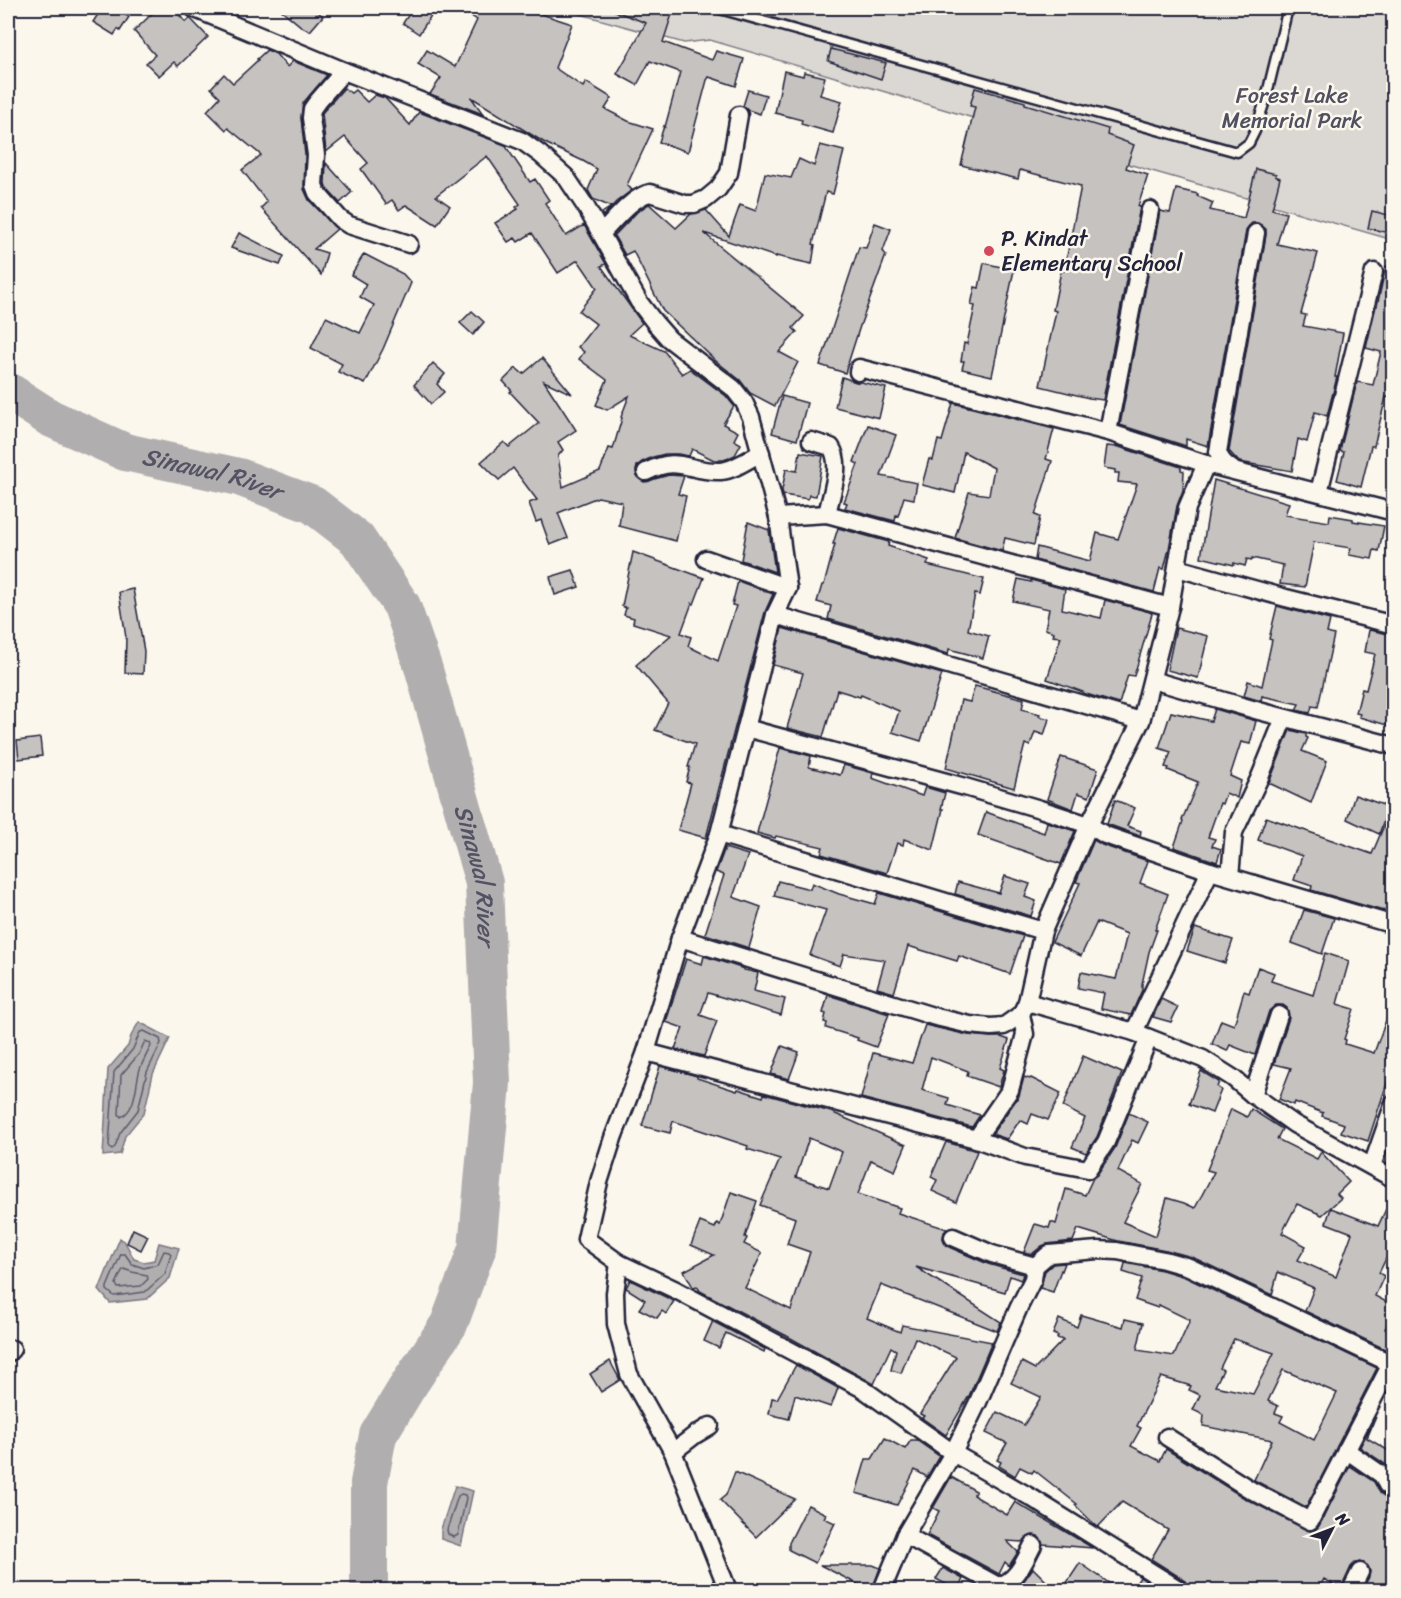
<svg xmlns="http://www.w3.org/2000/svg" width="1401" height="1598" font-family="Sriracha,sans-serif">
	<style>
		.green { fill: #dbd8d3; stroke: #7e7d87; stroke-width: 1.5 }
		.water { fill: #b1aeb0; stroke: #787681; stroke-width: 1.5 }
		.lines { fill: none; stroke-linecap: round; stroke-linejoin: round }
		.shore { stroke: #5b5a6a; stroke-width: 1.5 }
		.river { stroke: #b1aeb0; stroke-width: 38 }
		.building { fill: #c6c2c0; stroke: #22223b; stroke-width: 1.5; fill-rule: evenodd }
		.service-casing { stroke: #22223b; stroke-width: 13 }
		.minor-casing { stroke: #22223b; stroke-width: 21 }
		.service { stroke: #fbf7ec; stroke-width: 8 }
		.minor { stroke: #fbf7ec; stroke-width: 16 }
		.poi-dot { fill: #d1495b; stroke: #fbf7ec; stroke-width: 2 }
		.labels { text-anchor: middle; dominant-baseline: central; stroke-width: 5; stroke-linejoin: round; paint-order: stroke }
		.park-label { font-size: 22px; fill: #505061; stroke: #fbf7ec }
		.poi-label { font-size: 22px; fill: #22223b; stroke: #fbf7ec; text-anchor: start }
		.water-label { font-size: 24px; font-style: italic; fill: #545364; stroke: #fbf7ec }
	</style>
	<rect width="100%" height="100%" fill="#fbf7ec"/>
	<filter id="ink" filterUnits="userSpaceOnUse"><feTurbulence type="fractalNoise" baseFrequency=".0167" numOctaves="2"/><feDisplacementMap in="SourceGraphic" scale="12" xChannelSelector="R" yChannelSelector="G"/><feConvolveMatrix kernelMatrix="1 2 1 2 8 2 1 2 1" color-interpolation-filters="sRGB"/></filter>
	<g filter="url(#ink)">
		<!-- green -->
		<polygon class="green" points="559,8 1393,8 1393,240 1152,171 710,40 684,43"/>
		<!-- water -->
		<g class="water">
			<polygon points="139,1022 170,1038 153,1074 144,1113 125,1136 120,1154 103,1156 108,1069 128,1046 131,1036"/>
			<polygon points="120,1238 125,1242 134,1259 144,1262 154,1260 159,1243 179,1248 170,1278 147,1299 110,1303 99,1290"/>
			<polygon points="455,1486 473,1491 461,1546 441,1539 441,1529"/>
		</g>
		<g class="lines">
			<!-- shore -->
			<g class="shore">
				<polygon points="144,1031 160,1039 161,1043 147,1072 138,1110 120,1133 115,1147 112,1149 109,1146 114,1072 133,1049 140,1032"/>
				<path d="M145,1041l5,2 1,3c-4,8 -8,15 -11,23 -5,16 -3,40 -19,48l-2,-3 2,-39 18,-21z"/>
				<polygon points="164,1251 169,1252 171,1254 165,1274 145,1292 114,1296 107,1290 107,1287 121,1254 125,1254 132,1264 144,1268 158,1264"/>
				<polygon points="124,1269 132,1272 147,1275 148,1279 141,1286 118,1288 116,1284 122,1271"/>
				<polygon points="461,1494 465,1495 466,1498 458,1535 454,1537 448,1534 447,1530 458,1496"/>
			</g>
			<!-- river -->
			<path class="river" id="s1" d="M8,391l42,27 75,34 114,25 74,28 44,34 45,67 22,64 60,213 8,200 -15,166 -28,75 -43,65 -28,46 -9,48v107"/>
		</g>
		<!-- building -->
		<g class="building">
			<polygon points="102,8 115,8 129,17 120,31 118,29 114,35 93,22"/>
			<polygon points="158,8 172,8 186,22 190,18 208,37 178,66 174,62 159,76 146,63 155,55 134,31"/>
			<polygon points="279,8 313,8 323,16 310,31 302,27"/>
			<polygon points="413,8 436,8 419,34 403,23"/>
			<polygon points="459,8 523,8 572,24 555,68 583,87 586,82 612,98 605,109 628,121 653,129 627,185 632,190 616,202 603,216 602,213 611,207 593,199 588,190 597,169 583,161 545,143 471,97 483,114 430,94 441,78 418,64 427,50 455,67 477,20"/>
			<polygon points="610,9 674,8 663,42 712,60 716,51 744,59 736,86 709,77 707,80 688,152 659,142 664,126 665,127 680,72 650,61 637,85 617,74 646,23"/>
			<polygon points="831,49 886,63 881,79 828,61"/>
			<polygon points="267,50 276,54 287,67 293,61 327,75 303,103 301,117 305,155 304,189 309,200 337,229 314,249 327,253 321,275 261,208 267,202 242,170 261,155 228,128 226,130 207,111 220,97 211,88 224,74 233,83 258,60 257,59"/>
			<polygon points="784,71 803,76 804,72 825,77 820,95 842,101 833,133 801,124 802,120 775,113"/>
			<polygon points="344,88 351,93 355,90 367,102 375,95 385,98 410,125 419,112 505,145 530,182 535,179 549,200 545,203 566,236 584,225 606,264 601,266 642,323 629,335 664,351 682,374 690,369 726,396 734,406 723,424 738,432 734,440 741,444 735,455 724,460 714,460 692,449 689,456 678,454 665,454 653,457 642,462 637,466 636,471 637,477 644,482 669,475 684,476 678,494 686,496 676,541 619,526 622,502 598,497 558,513 568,538 550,545 541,520 536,522 529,503 537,500 513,468 499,480 481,462 504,442 509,447 539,423 510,392 512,391 503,381 516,368 523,374 542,358 572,394 544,381 576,430 558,442 563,450 558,456 563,487 600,471 609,448 613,449 622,418 621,417 629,396 607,410 596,405 607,380 579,359 584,352 578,347 596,324 579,311 597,288 578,260 558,273 532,233 518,242 515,238 508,242 495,223 518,209 516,207 520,204 487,156 436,196 450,206 437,225 406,205 399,210 392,200 386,204 361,169 368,163 345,137 326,152 322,113"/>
			<polygon points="975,88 1025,102 1025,104 1108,129 1107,135 1134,145 1126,168 1148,175 1138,206 1140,207 1103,400 1089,398 1040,386 1056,311 1053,310 1061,271 1064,271 1081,186 1020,170 1018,179 961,165 975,107 970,106"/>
			<polygon points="748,90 766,95 760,114 748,110 743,106"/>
			<polygon points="820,145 844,151 833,194 826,192 813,244 815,245 812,264 776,256 776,257 704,233 804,316 793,328 797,332 779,352 798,362 775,406 750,393 740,380 716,361 663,311 633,251 625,255 614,236 637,212 649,204 676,228 691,214 706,210 729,236 740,205 756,211 765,173 791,178 799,159 814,166"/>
			<polygon points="326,163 352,192 340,203 326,188 325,183"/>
			<polygon points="1256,169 1276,174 1275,176 1280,178 1272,209 1286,213 1277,244 1318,253 1301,314 1306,315 1303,326 1343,333 1335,377 1337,377 1327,416 1315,412 1307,442 1298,439 1292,471 1239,462 1229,451 1266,235 1266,229 1258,223 1252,223 1248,227 1246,231 1208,446 1186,439 1186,446 1120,425 1160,211 1170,213 1176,189 1198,194 1197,196 1213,203 1210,210 1244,218"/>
			<polygon points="1372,211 1393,216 1389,233 1368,228"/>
			<polygon points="875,223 891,229 883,251 886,255 860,326 845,373 820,365 859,247 866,248"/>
			<polygon points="239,233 284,256 280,265 231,248"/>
			<polygon points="364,254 403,274 411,283 383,349 365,384 338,372 342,364 311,348 326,317 360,333 374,305 360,297 366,284 351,275"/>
			<polygon points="984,263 1014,270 992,376 962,369 964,361 961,361 964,343 967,344 975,306 971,305 975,287 979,288"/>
			<polygon points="1386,266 1394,267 1394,399 1386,397 1374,446 1371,446 1361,487 1337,480 1344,452 1340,451 1357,382 1373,385 1381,352 1366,348 1376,306 1377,306"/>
			<polygon points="472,311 484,322 473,335 460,323"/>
			<polygon points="433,363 445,374 437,384 444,392 431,404 414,385"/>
			<polygon points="842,377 856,382 861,382 886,388 879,418 835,407"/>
			<polygon points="782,396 807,403 797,440 772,433"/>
			<polygon points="953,403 1054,429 1046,459 1052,461 1035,515 1040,517 1034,545 1005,538 1002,551 955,538 969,492 989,495 994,468 964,452 955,493 922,485 929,459 933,460 938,440 942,441"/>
			<polygon points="868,425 896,435 881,476 917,483 914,499 904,497 898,516 896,515 895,521 845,508 847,503 844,502 858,464 854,462"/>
			<polygon points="1107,446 1116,447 1116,446 1181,467 1181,470 1184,471 1183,490 1177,506 1169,549 1164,569 1160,568 1154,592 1035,560 1037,547 1090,561 1097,533 1118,539 1137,484 1118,482 1119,473 1115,473 1115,470 1104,468"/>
			<polygon points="800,452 823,456 816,496 809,495 808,499 783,495 782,490 786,469 797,471"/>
			<polygon points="1214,480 1289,503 1285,515 1329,522 1330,515 1353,519 1353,521 1384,526 1379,551 1374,550 1372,559 1349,555 1351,548 1314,542 1305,587 1280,584 1283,565 1252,558 1252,560 1247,559 1245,566 1234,563 1234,565 1201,557"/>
			<polygon points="748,522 769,530 775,572 741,560"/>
			<polygon points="838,528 889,542 888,546 929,560 927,565 984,579 980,595 975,594 968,630 989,636 983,658 949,649 948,654 828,619 831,606 817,602 822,585 824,585 835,544 833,544"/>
			<polygon points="633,552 704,578 694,604 692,603 681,633 691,637 688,646 718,661 736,606 732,605 738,581 773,594 765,612 706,838 678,830 691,783 686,782 690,767 688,767 695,744 655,730 668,703 636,665 671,635 633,623 634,618 624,615 626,608 622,606"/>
			<polygon points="573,570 579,587 555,595 550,577"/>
			<polygon points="1018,579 1031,582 1031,580 1065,589 1062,609 1101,618 1105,600 1150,612 1152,614 1134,676 1128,675 1119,704 1083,693 1083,692 1047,679 1061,637 1053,636 1054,632 1045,629 1049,609 1013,601"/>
			<polygon points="133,589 144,651 143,674 125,673 126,638 119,592"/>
			<polygon points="1277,606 1330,620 1327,633 1334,635 1318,707 1312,706 1310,713 1296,710 1299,704 1262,696 1261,701 1244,696 1248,681 1262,686 1272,640 1269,639"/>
			<polygon points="782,628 942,674 921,741 892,732 899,711 861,695 860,697 837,690 823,737 787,728 803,673 773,665"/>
			<polygon points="1176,628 1208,636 1198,678 1167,670"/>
			<polygon points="1369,630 1394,635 1394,727 1359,717 1360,714 1356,713 1362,689 1366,690 1375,654 1365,652"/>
			<polygon points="975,686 1024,699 1022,709 1040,714 1039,716 1049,719 1044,735 1035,732 1030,746 1025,744 1014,788 946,768 961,700 970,702"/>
			<polygon points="1215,709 1256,721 1250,744 1241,742 1230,776 1241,781 1237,798 1226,793 1222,804 1220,803 1208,837 1215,839 1212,846 1221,849 1217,862 1174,847 1183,821 1182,820 1198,782 1168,770 1169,768 1165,767 1171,752 1159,748 1171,712 1211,721"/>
			<polygon points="1290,730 1306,734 1306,737 1308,738 1302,751 1327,761 1311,803 1269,783"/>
			<polygon points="40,738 42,756 19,759 17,741"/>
			<polygon points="780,748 811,756 809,767 840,775 844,765 873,773 872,778 922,796 925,787 945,793 941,809 943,809 933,850 904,839 903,845 897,843 887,873 821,854 823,847 776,836 775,838 757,833"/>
			<polygon points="1061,757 1098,769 1089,797 1078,793 1073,809 1047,799"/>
			<polygon points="1355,795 1389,807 1379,834 1347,819"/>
			<polygon points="1115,800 1135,808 1127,826 1141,831 1140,836 1107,824"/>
			<polygon points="1391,809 1394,810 1394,840 1390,853 1394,854 1394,912 1380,910 1311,890 1312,886 1294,880 1302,856 1258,840 1266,817 1372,854"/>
			<polygon points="986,812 1044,833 1047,822 1075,831 1061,864 978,835"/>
			<polygon points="1094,840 1102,845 1148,861 1140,883 1168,894 1155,930 1157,930 1149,952 1142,984 1142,990 1131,1015 1101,1009 1104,993 1078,988 1081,972 1116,979 1127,934 1097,922 1081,956 1052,942 1080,883 1076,882"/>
			<polygon points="725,848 748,855 733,897 761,907 749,948 705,934 724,875 716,872"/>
			<polygon points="1005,876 1030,884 1025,897 1036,901 1031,916 955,894 958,882 999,893"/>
			<polygon points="778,881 810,889 812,883 839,894 875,904 879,893 1023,936 1010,974 959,956 957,961 908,946 894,993 877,988 885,960 844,954 840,966 810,955 826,910 774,896"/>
			<polygon points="1304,910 1334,918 1322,954 1292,943"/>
			<polygon points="1195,928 1233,940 1225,963 1187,951"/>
			<polygon points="1325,953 1349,961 1337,1004 1354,1009 1344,1039 1346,1040 1345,1044 1374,1053 1392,1004 1394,1004 1394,1062 1368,1141 1341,1132 1344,1124 1322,1116 1323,1113 1295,1102 1294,1105 1279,1099 1291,1068 1274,1064 1289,1018 1287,1008 1283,1005 1276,1005 1269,1011 1255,1055 1230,1045 1227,1051 1212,1044 1221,1020 1234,1025 1244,991 1249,993 1258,967 1274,973 1271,981 1313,995"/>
			<polygon points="704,956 744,969 744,970 758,973 754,991 785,999 781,1015 708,993 700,1015 717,1021 704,1056 675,1049 683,1028 666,1022 686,959 702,964"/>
			<polygon points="828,995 889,1014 876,1047 857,1040 858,1038 826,1028 827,1023 824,1022 826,1014 823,1013"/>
			<polygon points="1161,999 1178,1007 1171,1022 1153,1017"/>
			<polygon points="925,1025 968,1035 990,1037 1001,1037 1009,1040 1000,1068 1004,1070 999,1087 967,1076 968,1071 931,1057 922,1090 949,1098 947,1105 980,1115 972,1127 861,1098 873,1053 912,1063"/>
			<polygon points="782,1046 799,1052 789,1079 771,1074"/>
			<polygon points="1083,1056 1122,1073 1097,1137 1086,1153 1072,1147 1085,1118 1063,1107"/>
			<path d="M660,1066l37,10v2l40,13 1,-2 25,8 1,-3 67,18 75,33 -11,26 -24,-11 -13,34 42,14 -2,5 49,16 -3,3 -1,6 1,5 5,4 39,17 35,10 -2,6 -11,-4 -5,16 -89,-25 85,55 -4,9 -116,-46 -14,33 33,14 2,-7 90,17 -23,54 -23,39 -24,-17 2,-2 -4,-2 36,-57 -41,-19 -14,35 -10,-3 5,-20 -5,-3 -17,37 -87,-48 -87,-45 -3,-5 -4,1 -9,-16 30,-16 -23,-10 9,-23 15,6 2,-5 3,2 11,-33 26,9 -12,36 2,1 -3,6 18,9 -17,35 46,22 19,-58 -23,-8 8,-26 -35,-13 20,-46 -33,-10 1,-3 -75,-25 -3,12 -28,-7zM809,1138l33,14 -13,36 -33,-11z"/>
			<polygon points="1201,1071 1219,1082 1217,1087 1221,1090 1212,1113 1189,1104"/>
			<polygon points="1024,1077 1030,1079 1031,1078 1061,1093 1048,1120 1032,1114 1028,1124 1020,1120 1007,1139 992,1134 1019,1096"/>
			<polygon points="1231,1109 1247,1117 1251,1109 1282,1129 1277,1139 1317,1159 1321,1152 1349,1182 1337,1194 1341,1198 1322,1215 1297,1204 1282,1233 1306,1246 1298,1260 1336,1277 1352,1233 1326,1223 1331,1208 1378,1226 1394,1192 1394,1242 1379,1273 1384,1276 1375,1296 1394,1306 1394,1312 1385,1329 1394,1333 1387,1350 1305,1311 1314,1288 1278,1272 1272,1295 1192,1257 1166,1250 1118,1241 1078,1229 1073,1241 1047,1244 1042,1246 1032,1254 1024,1252 1035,1224 1049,1228 1051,1222 1056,1224 1066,1189 1085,1195 1093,1178 1097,1175 1115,1148 1129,1113 1148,1122 1138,1143 1132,1140 1118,1171 1142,1184 1123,1222 1156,1236 1167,1198 1184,1203 1195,1208 1214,1172 1207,1170"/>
			<polygon points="946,1142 977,1151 956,1202 932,1191 937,1180 931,1177"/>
			<polygon points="133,1229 148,1236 141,1250 127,1243"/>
			<polygon points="1065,1263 1062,1271 1061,1270 1053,1292 1040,1288 1045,1271 1053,1264"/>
			<path d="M1125,1263l37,7 23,7 192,91 -71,139 -52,-27 18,-40 -69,-14 1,-11 -11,-5 7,-15 -11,-5 2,-4 -30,-9 -24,49 4,2 -10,18 29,15 6,-12 80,50 64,32 5,-1 4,-4 31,-60 24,16 6,11 8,6 6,2v89h-32l7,-13 1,-6 -2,-5 -8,-4 -5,1 -4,4 -10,22 -17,-10 -6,11h-128l-1,-4 -3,-5 -35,-22 17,-29 -46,-28 -24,25 -5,-4 -18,-18 2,-1 -43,-34 -2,3 -12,-6 -5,9 -16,-10 2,-4 -4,-2 10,-17 -21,-10 11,-21 27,13 17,-28 -30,-14 11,-21 13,7 28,-29 -6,-2 1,-2 -5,-2 6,-15 18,8 4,-12 42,12 2,-8 18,4 -6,27 37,6 16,-36 -31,-15 -1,3 -23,-8 7,-22 -19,-6zM1234,1339l40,14 -21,41 -38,-8 8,-16 -3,-2zM1283,1370l54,23 -23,47 -34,-18 3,-6 -8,-3 3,-7 -10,-5z"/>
			<polygon points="630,1280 674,1301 666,1314 662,1311 657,1318 639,1309 645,1300 626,1288"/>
			<polygon points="712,1321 765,1349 764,1352 726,1333 719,1348 704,1341 712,1323"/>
			<polygon points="610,1361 620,1380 601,1392 590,1374"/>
			<polygon points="796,1365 838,1388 831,1407 795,1395 789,1419 769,1414 772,1398 777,1399"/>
			<polygon points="1376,1417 1367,1438 1394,1454 1394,1475 1388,1466 1360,1447"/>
			<polygon points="885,1438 905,1449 911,1440 916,1440 939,1456 927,1477 915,1470 897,1505 856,1493 866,1459 872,1459"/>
			<polygon points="735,1472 795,1499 756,1537 720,1500 726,1495"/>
			<polygon points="951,1477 976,1491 973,1495 1007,1515 1015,1502 1093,1548 1043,1544 1038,1536 1033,1535 1027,1537 1023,1542 1007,1541 1018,1552 1009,1566 1005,1562 999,1574 927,1535 939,1511 933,1508"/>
			<polygon points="808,1505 826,1514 824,1518 835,1523 815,1563 789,1550 789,1543"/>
			<polygon points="1080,1563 1119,1590 1062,1590"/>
			<polygon points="820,1565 873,1565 880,1568 872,1590 869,1590"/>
			<polygon points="943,1568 963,1579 957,1590 936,1579"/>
			<polygon points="1033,1568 1055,1590 1032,1590 1023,1582"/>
			<polygon points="1140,1577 1161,1590 1132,1590"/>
		</g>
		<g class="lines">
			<defs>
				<polyline id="service" points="716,8 1237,152 1249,143 1255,131 1266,98 1288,8"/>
				<g id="minor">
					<polyline points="193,8 344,71 522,141 540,154 566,177 586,207 639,302 655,323 669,339 733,388 744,402 751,417 778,517 788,588 775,615 1141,721"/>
					<polyline points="344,71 317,102 312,109 311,118 316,155 314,185 317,193 340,219 349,225 409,244"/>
					<path d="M601,234c12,-12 32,-38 49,-41l35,11h9l12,-5 12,-10 11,-16 10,-58"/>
					<polyline points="858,372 859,368 1108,432 1206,464 1394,512"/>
					<polyline points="1108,432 1150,210"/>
					<path d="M811,441l20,6c12,18 0,47 -4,67"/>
					<path d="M1232,469c-7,-5 -11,-8 -14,-17l38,-219"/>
					<path d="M646,472c34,-18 43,1 75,-1 13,-1 28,-12 40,-18"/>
					<polyline points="1319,492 1374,272"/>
					<polyline points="778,517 827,514 1170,607"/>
					<polyline points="706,559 788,588"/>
					<polyline points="1177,568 1286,598 1394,625"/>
					<polyline points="775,615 719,834 680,938 646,1052 613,1138 599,1182 586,1239 619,1263 676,1290 863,1389 953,1453 1032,1498 1180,1590"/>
					<polyline points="1152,680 1259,711 1394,746"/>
					<polyline points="746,728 965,787 1040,809 1089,825 1105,835 1210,871 1394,925"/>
					<polyline points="719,834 1043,931"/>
					<polyline points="1230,876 1234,832 1260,777 1284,718"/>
					<polyline points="680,938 936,1017 970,1025 991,1027 1004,1026 1021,1014 1027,1002 1043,931 1089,825 1141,721 1170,607 1187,508 1206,464"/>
					<polyline points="1027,1002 1134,1032 1203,1059 1233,1078 1253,1095 1294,1124 1394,1179"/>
					<polyline points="1134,1032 1210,871"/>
					<polyline points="646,1052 976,1139 1025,1157 1088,1169 1106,1142 1149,1038"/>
					<polyline points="1253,1095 1279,1015"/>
					<polyline points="976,1139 1010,1090 1025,1034 1021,1014"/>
					<polyline points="1372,1166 1394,1103"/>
					<polyline points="953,1237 992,1254 1035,1266"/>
					<polyline points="619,1263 615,1293 616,1324 629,1374 673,1452 728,1590"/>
					<polyline points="8,1353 12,1349"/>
					<polyline points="1167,1437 1251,1490 1310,1521 1391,1364"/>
					<polyline points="1346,1450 1382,1475 1387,1485 1394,1491"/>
					<polyline points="673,1452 695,1435 710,1426"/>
					<polyline points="905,1535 998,1586 995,1590"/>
					<path d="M998,1586c19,-5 26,-24 35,-41"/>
					<polyline points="882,1590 905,1535 953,1453 978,1402 1019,1307 1033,1279 1035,1266 1049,1254 1098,1250 1117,1251 1164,1260 1189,1267 1394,1365"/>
					<polyline points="1351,1590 1360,1572"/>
				</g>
			</defs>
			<!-- service casing -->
			<use href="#service" class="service-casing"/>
			<!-- minor casing -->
			<use href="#minor" class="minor-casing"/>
			<!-- service -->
			<use href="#service" class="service"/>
			<!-- minor -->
			<use href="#minor" class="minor"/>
		</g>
	</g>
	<!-- markers -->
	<circle class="poi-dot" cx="989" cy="251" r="6"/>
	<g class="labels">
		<!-- park labels -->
		<g class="park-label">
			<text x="1292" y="95">Forest Lake<tspan x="1292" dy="25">Memorial Park</tspan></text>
		</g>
		<!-- poi labels -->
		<g class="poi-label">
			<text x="1001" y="238">P. Kindat<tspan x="1001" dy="25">Elementary School</tspan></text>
		</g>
		<!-- water labels -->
		<g class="water-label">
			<text stroke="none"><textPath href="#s1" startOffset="222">Sinawal River</textPath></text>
			<text stroke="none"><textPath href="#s1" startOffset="744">Sinawal River</textPath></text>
		</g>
	</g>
	<!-- margin -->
	<rect width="1401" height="1598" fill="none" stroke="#fbf7ec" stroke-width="30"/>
	<rect x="15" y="15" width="1371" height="1568" fill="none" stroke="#22223b" stroke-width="2" filter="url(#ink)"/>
	<!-- north arrow -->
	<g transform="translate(1332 1529) rotate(48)" stroke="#fbf7ec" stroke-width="4.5" paint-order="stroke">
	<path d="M0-4.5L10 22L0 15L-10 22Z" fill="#22223b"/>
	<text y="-9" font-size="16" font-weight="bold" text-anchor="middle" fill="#22223b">N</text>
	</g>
</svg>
